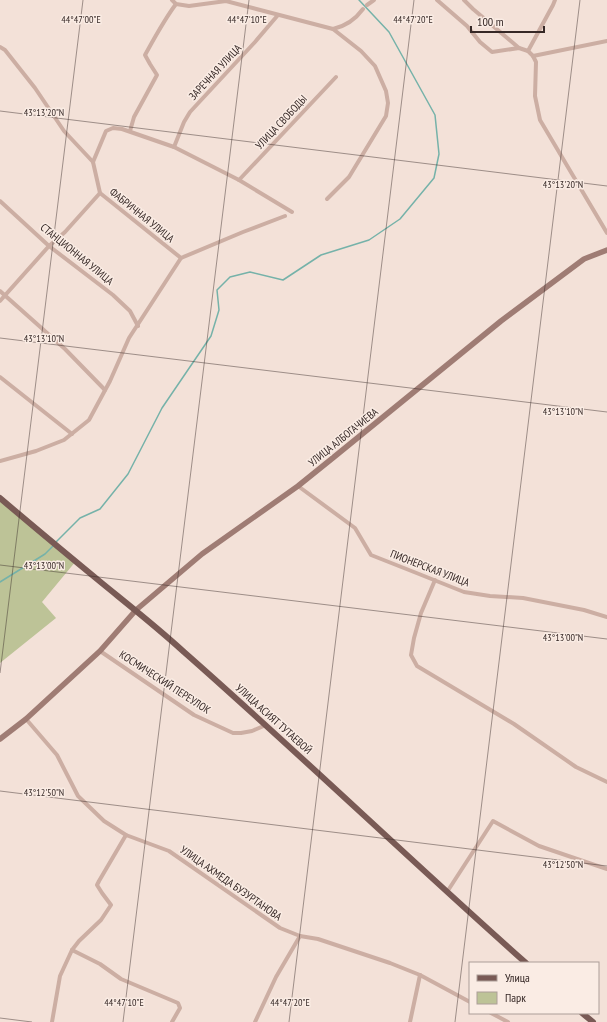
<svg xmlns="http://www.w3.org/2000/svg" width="607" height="1022" font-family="'PT Sans Narrow',sans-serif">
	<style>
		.green { fill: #bdc397 }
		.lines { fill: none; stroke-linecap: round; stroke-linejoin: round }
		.stream { stroke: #75b2a9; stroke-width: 1.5 }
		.street { stroke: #ccaea3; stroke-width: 4 }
		.secondary { stroke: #9f7c74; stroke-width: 5.5 }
		.primary { stroke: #795a55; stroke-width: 6 }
		.ticks { fill: none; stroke: #362826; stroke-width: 1; stroke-opacity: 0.45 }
		.labels { text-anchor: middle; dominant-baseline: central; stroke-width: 3; stroke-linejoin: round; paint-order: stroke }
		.street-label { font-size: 11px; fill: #362826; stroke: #faece4 }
		.ticks-label { font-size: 10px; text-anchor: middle; fill: #362826; stroke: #faece4; stroke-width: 3; stroke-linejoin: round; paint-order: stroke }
	</style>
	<rect width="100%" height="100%" fill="#f3e1d8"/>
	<!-- green -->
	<polygon class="green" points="0,498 76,561 42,602 56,618 0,663"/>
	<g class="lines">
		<!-- stream -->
		<g class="stream">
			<polyline points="55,543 80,518 100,509 128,474 162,408 211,336 219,310 217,290 230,277 250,272 283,280 321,255 369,240 400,219 434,178 439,154 435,115 389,32 359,0"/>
			<polyline points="0,582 45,554 53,546"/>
		</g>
		<!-- street -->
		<g class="street">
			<path d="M172,0l4,4 13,2 37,-5 107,28c13,-3 22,-9 30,-20"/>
			<polyline points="437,0 467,26 480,42 492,52 519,48 528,51 533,56 536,62 535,96 540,120 607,233"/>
			<polyline points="464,0 473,9 519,48"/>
			<polyline points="367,5 374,0"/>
			<polyline points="0,47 5,50 35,88 64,131 93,162 100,193 181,258"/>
			<polyline points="528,51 553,5 555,0"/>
			<polyline points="533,56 607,41"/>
			<path d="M130,131l4,-14 23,-42 -7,-11 -5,-9c10,-18 19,-35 31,-51"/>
			<polyline points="174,147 184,122 190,112 255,42 278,15"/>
			<polyline points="93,162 106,131 113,128 122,129 174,147 239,180 292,212"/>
			<polyline points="239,180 336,77"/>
			<polyline points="327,199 349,177 386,116 388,103 386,91 375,66 361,51 333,29"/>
			<polyline points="0,201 49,246 113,295 130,311 138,326"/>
			<polyline points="0,291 65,349 105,390"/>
			<polyline points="0,301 49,246 65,232 100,193"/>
			<polyline points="0,377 72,434"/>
			<polyline points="0,461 36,451 64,440 89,420 110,381 129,338 181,258 243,232 285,216"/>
			<polyline points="298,486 355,528 371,555 414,572 464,592 490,596 523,598 584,610 607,617"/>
			<polyline points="435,580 421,613 414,638 411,655 417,666 514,724 576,767 607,782"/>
			<polyline points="100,651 194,715 233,733 241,733 252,731 266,725"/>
			<polyline points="26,719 57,755 78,796 104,821 126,835 169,851 280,928 300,936 318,939 390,963 420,975 470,1002"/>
			<polyline points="447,892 493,821 539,846 607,869"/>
			<polyline points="72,950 100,964 121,979 178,1003 180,1008 172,1022"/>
			<polyline points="491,1013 508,1022"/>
			<polyline points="52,1022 60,976 72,950 79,941 101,920 111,905 102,893 97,885 99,881 126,835"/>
			<polyline points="255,1022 276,977 300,936"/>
			<polyline points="410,1022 420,975"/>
		</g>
		<!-- secondary -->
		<polyline class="secondary" points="0,739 26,719 100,651 136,610 202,554 298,486 334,457 501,321 584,259 607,250"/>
		<!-- primary -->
		<g class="primary">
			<path d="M0,498c34,29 69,58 103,86 27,22 55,44 81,68 116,102 227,209 342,311"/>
			<polyline points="582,1013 593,1022"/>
		</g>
	</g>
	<!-- ticks -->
	<path class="ticks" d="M0,111l607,75M0,338l607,74M0,565l607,74M0,673l83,-673M0,791l607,75M0,1018l32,4M123,1022l126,-1022M289,1022l125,-1022M455,1022l125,-1022"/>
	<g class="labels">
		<!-- street labels -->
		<g class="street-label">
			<text transform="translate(215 72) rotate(-47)">ЗАРЕЧНАЯ УЛИЦА</text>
			<text transform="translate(281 122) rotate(-47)">УЛИЦА СВОБОДЫ</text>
			<text transform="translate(142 215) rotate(39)">ФАБРИЧНАЯ УЛИЦА</text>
			<text transform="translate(77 254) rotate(39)">СТАНЦИОННАЯ УЛИЦА</text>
			<text transform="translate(343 437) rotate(-39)">УЛИЦА АЛБОГАЧИЕВА</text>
			<text transform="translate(430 568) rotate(21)">ПИОНЕРСКАЯ УЛИЦА</text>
			<text transform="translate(165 682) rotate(33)">КОСМИЧЕСКИЙ ПЕРЕУЛОК</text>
			<text transform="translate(274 719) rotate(42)">УЛИЦА АСИЯТ ТУТАЕВОЙ</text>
			<text transform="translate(231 883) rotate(35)">УЛИЦА АХМЕДА БУЗУРТАНОВА</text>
		</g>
	</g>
	<g class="ticks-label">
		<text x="247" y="23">44°47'10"E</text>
		<text x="413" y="23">44°47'20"E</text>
		<text x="81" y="23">44°47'00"E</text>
		<text x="44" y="116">43°13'20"N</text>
		<text x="563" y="188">43°13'20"N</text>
		<text x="44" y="342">43°13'10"N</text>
		<text x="563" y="415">43°13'10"N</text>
		<text x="44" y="569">43°13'00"N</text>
		<text x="563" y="641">43°13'00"N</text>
		<text x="44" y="796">43°12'50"N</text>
		<text x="563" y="868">43°12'50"N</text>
		<text x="124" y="1006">44°47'10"E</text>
		<text x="290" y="1006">44°47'20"E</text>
	</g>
	<!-- legend -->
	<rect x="469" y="962" width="130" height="52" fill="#faece4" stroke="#ac9e98"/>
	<rect x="477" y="975" width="20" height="6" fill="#795a55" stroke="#ac9e98"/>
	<text x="505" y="982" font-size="12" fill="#362826">Улица</text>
	<rect x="477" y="992" width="20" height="12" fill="#bdc397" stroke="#ac9e98"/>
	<text x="505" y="1002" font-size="12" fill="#362826">Парк</text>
	<!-- scale -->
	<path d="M471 26v6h73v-6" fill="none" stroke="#362826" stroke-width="2"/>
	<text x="477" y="26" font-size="12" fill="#362826" stroke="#faece4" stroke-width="3" paint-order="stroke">100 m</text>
</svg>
